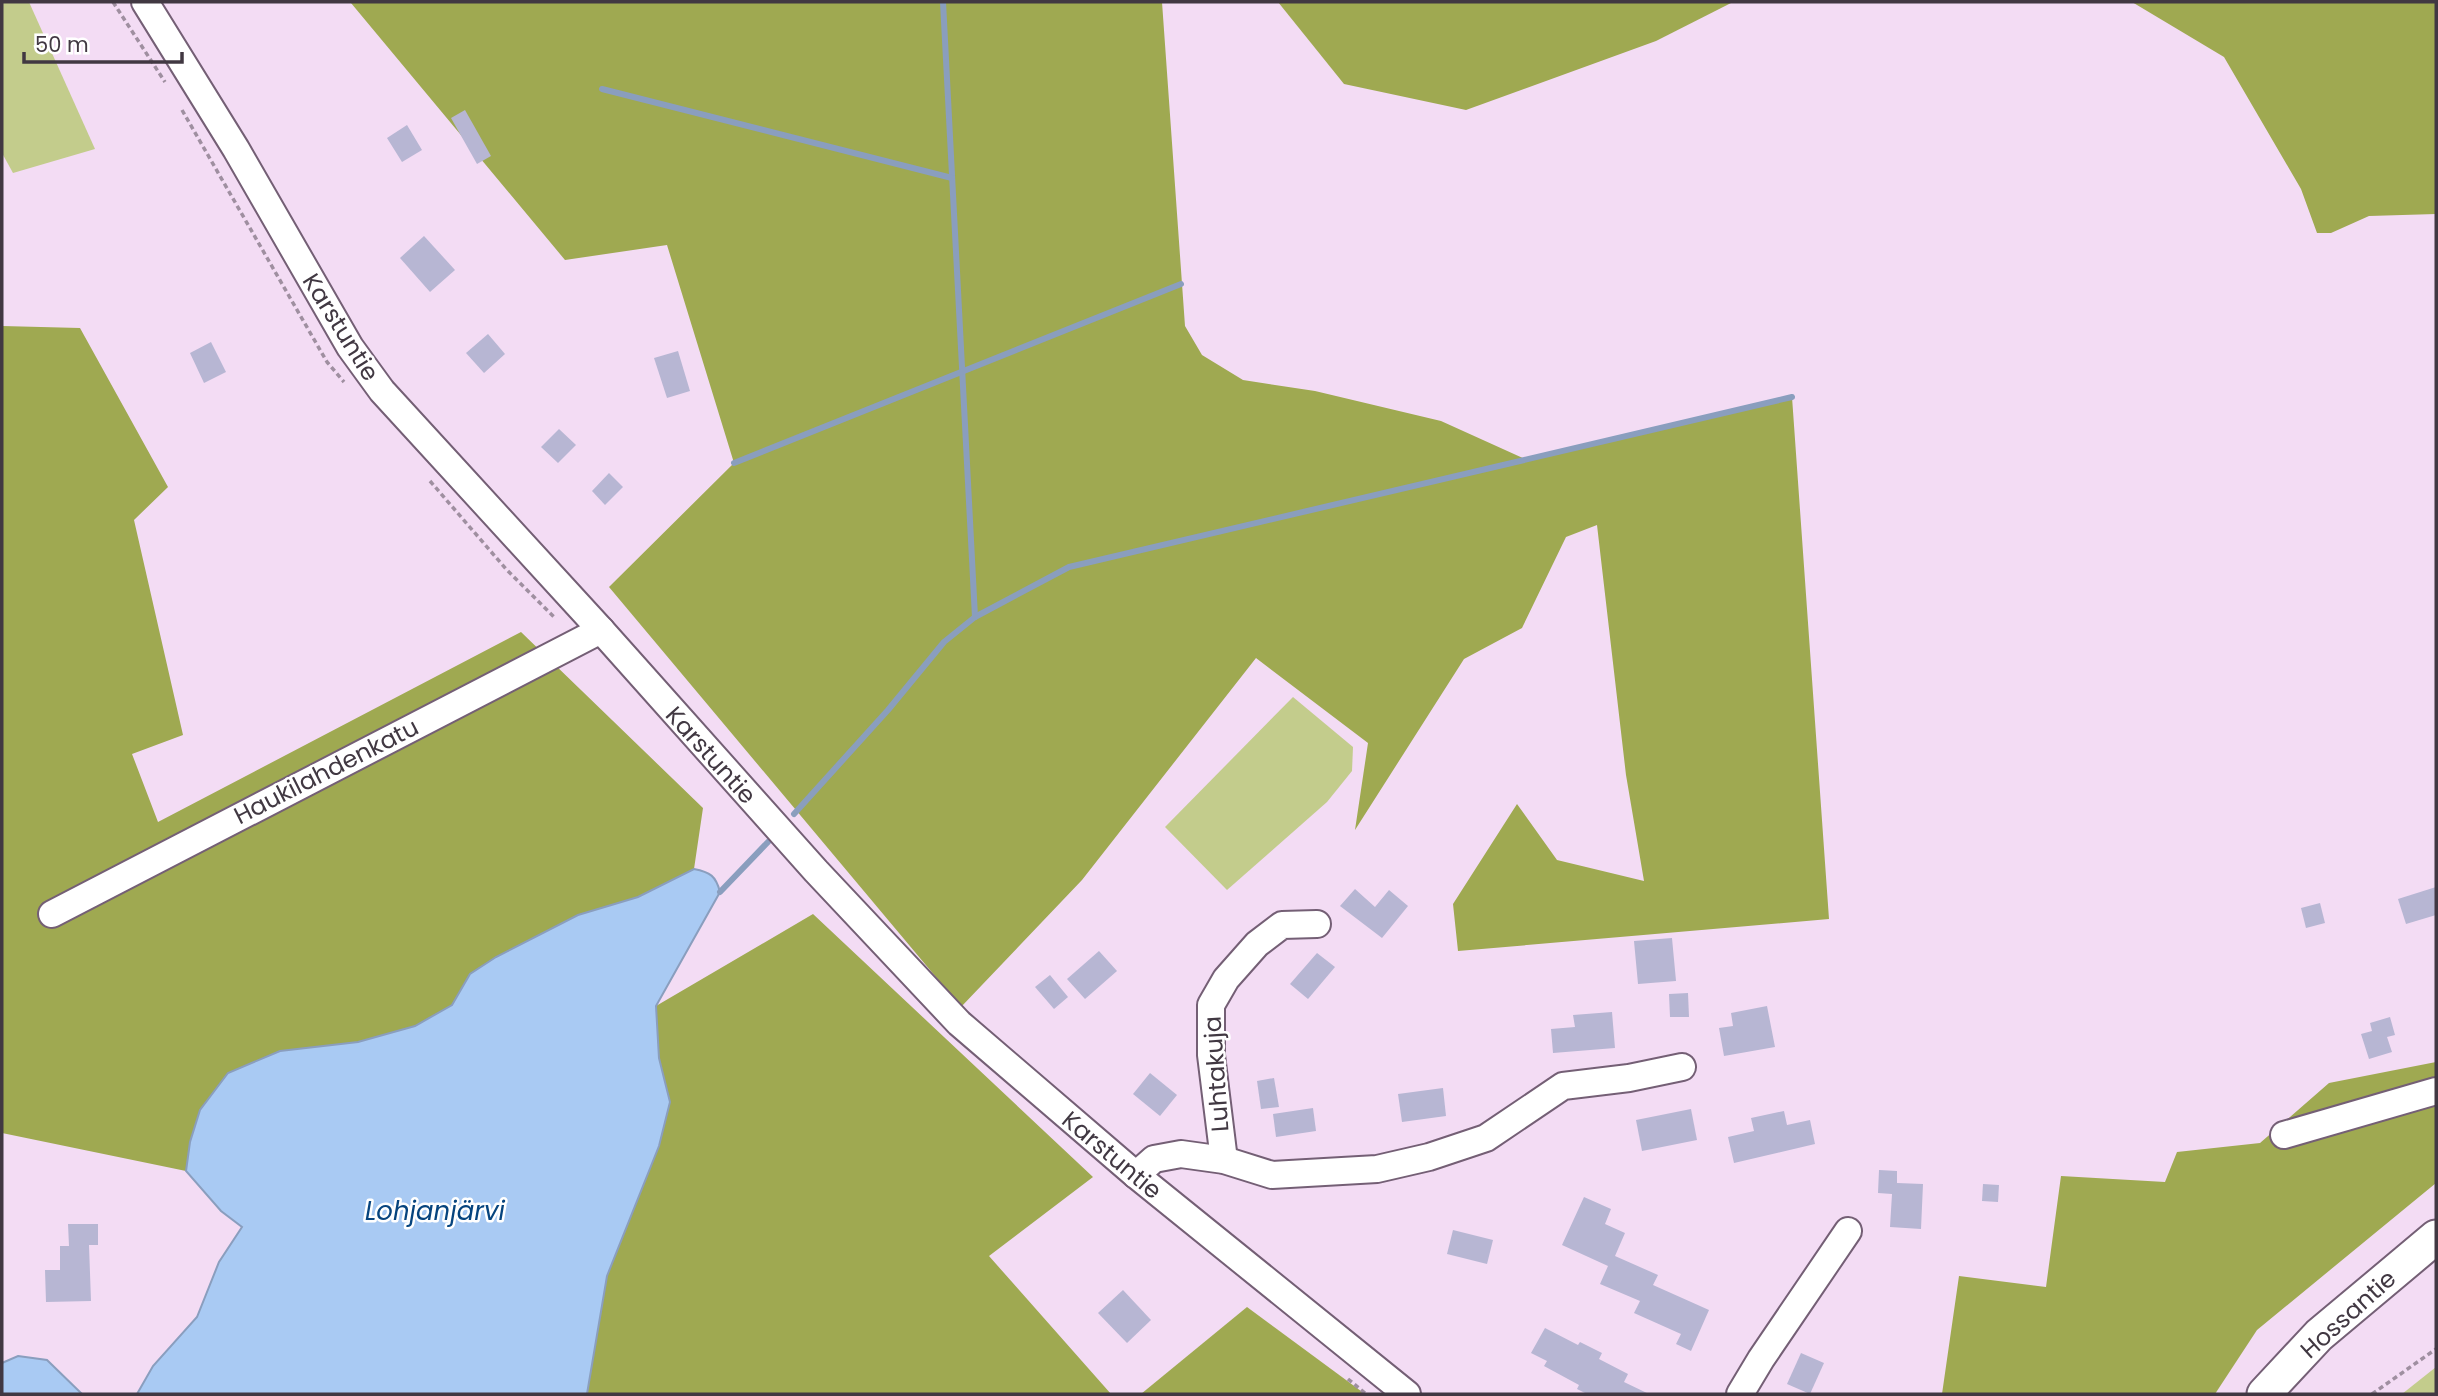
<svg xmlns="http://www.w3.org/2000/svg" width="2438" height="1396" font-family="Poppins,sans-serif">
	<style>
		.green { fill: #c3cc8c }
		.forest { fill: #9fa951 }
		.water { fill: #a9caf3; stroke: #8a9ebe; stroke-width: 2 }
		.lines { fill: none; stroke-linecap: round; stroke-linejoin: round }
		.stream { stroke: #8a9ebe; stroke-width: 6 }
		.building { fill: #b7b6d3 }
		.minor-casing { stroke: #745f75; stroke-width: 30 }
		.major-casing { stroke: #745f75; stroke-width: 37 }
		.path { stroke: #9f8fa0; stroke-width: 3.5; stroke-dasharray: 5 3.5; stroke-linecap: butt }
		.minor { stroke: #fff; stroke-width: 26 }
		.major { stroke: #fff; stroke-width: 33 }
		.labels { text-anchor: middle; dominant-baseline: central; stroke-width: 5; stroke-linejoin: round; paint-order: stroke }
		.street-label { font-size: 24px; fill: #413842; stroke: #fff }
		.water-label { font-size: 26px; font-style: italic; fill: #06447e; stroke: #fff }
	</style>
	<rect width="100%" height="100%" fill="#f3dcf4"/>
	<!-- green -->
	<g class="green">
		<polygon points="2,2 29,2 95,149 13,173 2,153"/>
		<polygon points="1293,697 1353,747 1352,771 1327,802 1227,890 1165,827"/>
		<polygon points="2436,1367 2436,1394 2402,1394"/>
	</g>
	<!-- forest -->
	<g class="forest">
		<polygon points="353,2 1162,2 1185,326 1202,355 1243,380 1315,391 1441,421 1525,459 1792,397 1829,919 1458,951 1453,904 1517,804 1557,860 1644,881 1626,775 1597,525 1566,537 1522,628 1464,659 1355,830 1368,743 1256,658 1082,880 961,1007 609,587 734,463 667,245 565,260 351,3"/>
		<polygon points="1278,2 1733,2 1656,41 1466,110 1344,84"/>
		<polygon points="2132,2 2436,2 2436,214 2369,216 2331,233 2317,233 2301,189 2224,57"/>
		<polygon points="2,326 80,328 168,487 134,520 183,735 132,754 158,822 521,632 703,808 694,869 638,897 578,915 470,974 452,1005 415,1026 358,1042 280,1051 191,1142 186,1171 2,1133"/>
		<polygon points="813,914 1093,1177 989,1256 1111,1394 587,1394 607,1276 659,1146 670,1102 659,1058 656,1006"/>
		<polygon points="2436,1062 2436,1183 2257,1330 2215,1394 1942,1394 1959,1276 2046,1287 2061,1176 2165,1182 2177,1152 2260,1143 2329,1083"/>
		<polygon points="1247,1307 1365,1394 1141,1394"/>
	</g>
	<!-- water -->
	<g class="water">
		<path d="M694,869c16,3 22,7 26,23l-64,114 3,52 11,44 -11,44 -52,130 -20,118h-450l16,-28 44,-49 22,-55 23,-35 -21,-16 -35,-40 4,-29 10,-32 28,-37 52,-22 78,-9 57,-16 37,-21 18,-31 26,-17 82,-42 60,-18z"/>
		<polygon points="18,1356 47,1360 82,1394 2,1394 2,1363"/>
	</g>
	<g class="lines">
		<!-- stream -->
		<g class="stream">
			<polyline points="943,2 975,617"/>
			<polyline points="602,89 952,178"/>
			<polyline points="734,463 1181,284"/>
			<polyline points="794,814 888,710 944,642 975,617 1069,567 1792,397"/>
			<polyline points="720,892 768,842"/>
		</g>
	</g>
	<!-- building -->
	<g class="building">
		<polygon points="465,110 491,156 477,164 451,118"/>
		<polygon points="407,125 422,150 402,162 387,138"/>
		<polygon points="424,236 455,270 430,292 400,258"/>
		<polygon points="488,334 505,354 484,373 466,353"/>
		<polygon points="211,342 226,372 204,383 190,353"/>
		<polygon points="678,351 690,391 667,398 654,358"/>
		<polygon points="559,429 576,445 558,463 541,447"/>
		<polygon points="609,473 623,487 605,505 592,491"/>
		<polygon points="2436,887 2436,915 2406,924 2398,899"/>
		<polygon points="1355,889 1375,907 1389,890 1408,906 1382,938 1340,906"/>
		<polygon points="2320,903 2325,923 2306,928 2301,908"/>
		<polygon points="1672,938 1676,981 1638,984 1634,941"/>
		<polygon points="1099,951 1117,971 1085,999 1067,979"/>
		<polygon points="1317,953 1335,967 1308,999 1290,984"/>
		<polygon points="1050,975 1068,997 1054,1009 1035,987"/>
		<polygon points="1688,993 1689,1017 1670,1017 1669,994"/>
		<polygon points="1767,1006 1775,1047 1724,1056 1719,1028 1733,1026 1731,1013"/>
		<polygon points="1612,1012 1615,1048 1553,1053 1551,1029 1575,1027 1573,1015"/>
		<polygon points="2390,1017 2395,1035 2387,1037 2392,1052 2369,1059 2361,1034 2372,1031 2370,1023"/>
		<polygon points="1150,1073 1177,1095 1160,1116 1133,1094"/>
		<polygon points="1274,1078 1279,1107 1261,1109 1257,1081"/>
		<polygon points="1443,1088 1446,1116 1402,1122 1398,1094"/>
		<polygon points="1313,1108 1316,1131 1276,1137 1273,1114"/>
		<polygon points="1691,1109 1697,1140 1642,1151 1636,1120"/>
		<polygon points="1784,1111 1787,1125 1810,1120 1815,1144 1734,1163 1728,1137 1754,1131 1751,1118"/>
		<polygon points="1879,1170 1897,1171 1897,1183 1923,1184 1921,1229 1890,1227 1892,1194 1878,1193"/>
		<polygon points="1983,1184 1999,1185 1998,1202 1982,1201"/>
		<polygon points="1584,1197 1611,1209 1605,1224 1625,1233 1615,1256 1658,1275 1653,1285 1709,1310 1691,1351 1676,1344 1681,1334 1634,1313 1640,1301 1600,1284 1608,1266 1562,1245"/>
		<polygon points="68,1224 98,1224 98,1245 89,1245 91,1301 46,1302 45,1270 60,1270 60,1246 69,1246"/>
		<polygon points="1453,1230 1493,1240 1487,1264 1447,1254"/>
		<polygon points="1123,1290 1151,1320 1127,1343 1098,1313"/>
		<polygon points="1545,1328 1578,1345 1580,1342 1602,1353 1599,1359 1628,1374 1624,1382 1649,1394 1587,1394 1577,1389 1579,1385 1544,1366 1547,1361 1531,1353"/>
		<polygon points="1801,1353 1824,1363 1810,1394 1787,1384"/>
	</g>
	<g class="lines">
		<defs>
			<g id="minor">
				<polyline points="145,2 236,149 350,347 382,391 601,630 816,871 959,1023 1136,1175 1407,1394"/>
				<polyline points="52,914 601,630"/>
				<polyline points="2284,1135 2436,1091"/>
				<polyline points="1224,1160 1211,1055 1211,1005 1226,979 1257,944 1282,925 1317,924"/>
				<polyline points="1136,1175 1154,1159 1181,1154 1224,1160 1272,1175 1377,1169 1429,1157 1486,1138 1563,1086 1629,1078 1682,1067"/>
				<polyline points="1740,1394 1761,1359 1848,1231"/>
			</g>
			<polyline id="major" points="2264,1394 2319,1335 2436,1237"/>
		</defs>
		<!-- minor casing -->
		<use href="#minor" class="minor-casing"/>
		<!-- major casing -->
		<use href="#major" class="major-casing"/>
		<!-- path -->
		<g class="path">
			<polyline points="113,2 165,82"/>
			<polyline points="182,110 327,362 344,382"/>
			<polyline points="430,481 506,569 554,617"/>
			<polyline points="1348,1379 1366,1394"/>
			<polyline points="2372,1394 2436,1349"/>
		</g>
		<!-- minor -->
		<use href="#minor" class="minor"/>
		<!-- major -->
		<use href="#major" class="major"/>
	</g>
	<g class="labels">
		<!-- street labels -->
		<g class="street-label">
			<text transform="translate(341 327) rotate(58)">Karstuntie</text>
			<text transform="translate(711 755) rotate(48)">Karstuntie</text>
			<text transform="translate(326 771) rotate(-27)">Haukilahdenkatu</text>
			<text transform="translate(1216 1074) rotate(-94)">Luhtakuja</text>
			<text transform="translate(1112 1155) rotate(40)">Karstuntie</text>
			<text transform="translate(2348 1314) rotate(-42)">Hossantie</text>
		</g>
		<!-- water labels -->
		<g class="water-label">
			<text x="435" y="1211">Lohjanjärvi</text>
		</g>
	</g>
	<!-- border -->
	<rect width="2438" height="1396" fill="none" stroke="#413842" stroke-width="7"/>
	<!-- scale -->
	<path d="M24 52v10h158v-10" fill="none" stroke="#413842" stroke-width="3.5"/>
	<text x="35" y="52" font-size="21" fill="#413842" stroke="#ffffff" stroke-width="5" paint-order="stroke">50 m</text>
</svg>
